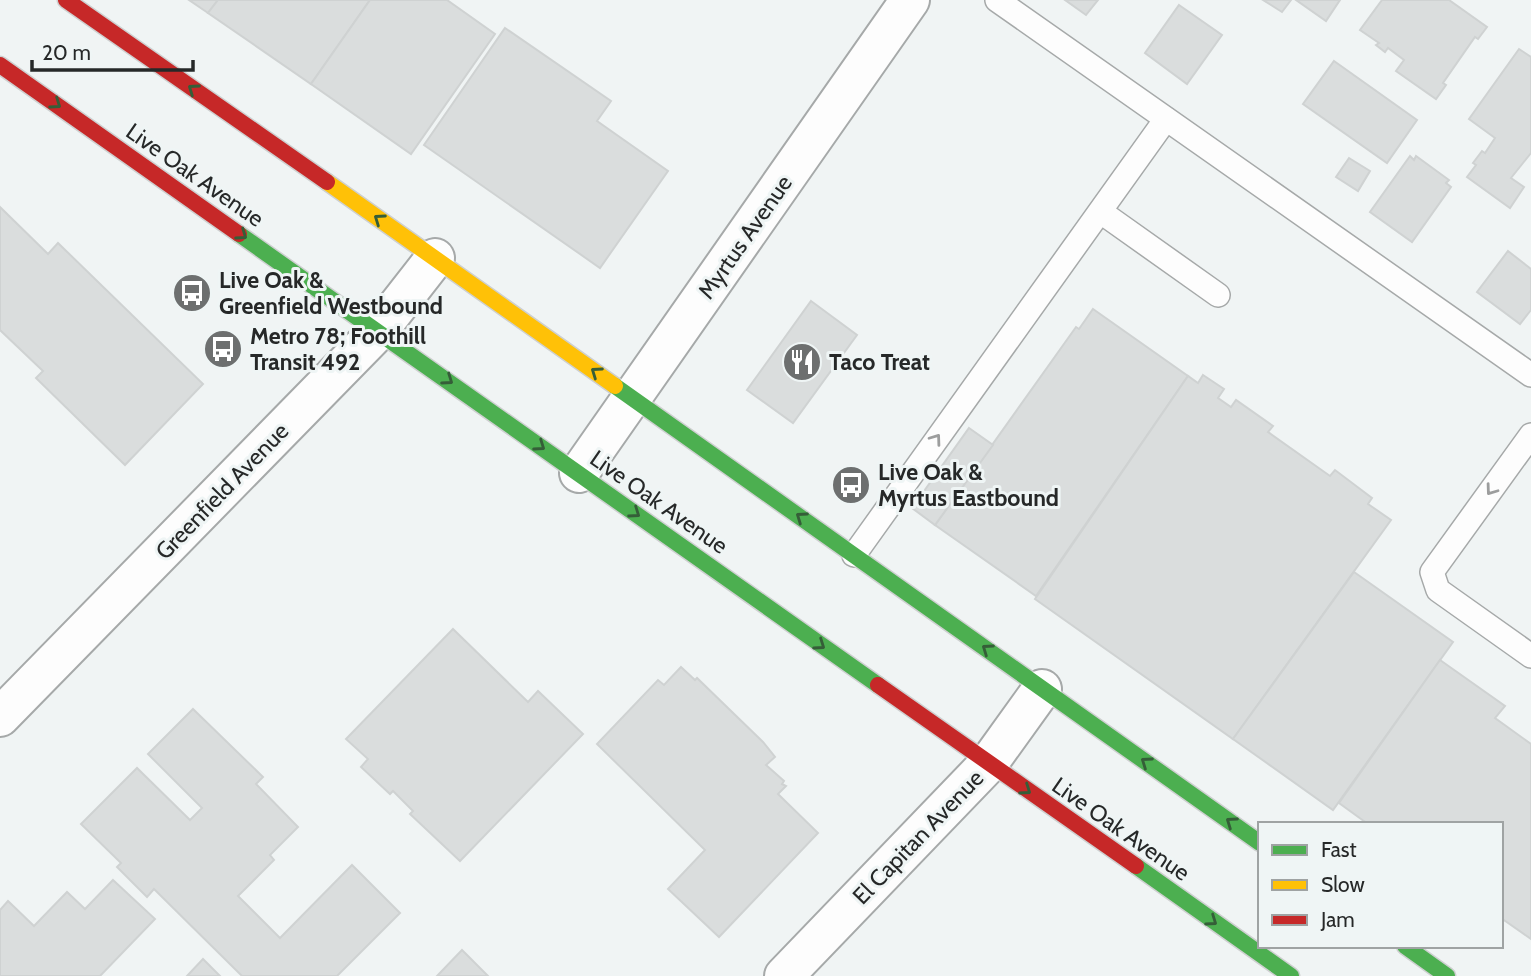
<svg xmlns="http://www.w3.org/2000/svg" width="1531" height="976" font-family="Cabin,sans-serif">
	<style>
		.building { fill: #dadddd; stroke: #cfd2d2; stroke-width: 2 }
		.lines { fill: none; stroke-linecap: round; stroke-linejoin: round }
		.lane-casing { stroke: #a6a9a9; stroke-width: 26 }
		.street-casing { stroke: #a6a9a9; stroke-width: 42 }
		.fast-casing { stroke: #ced0d0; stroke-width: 19 }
		.slow-casing { stroke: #ced0d0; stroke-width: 19 }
		.jam-casing { stroke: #ced0d0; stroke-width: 19 }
		.lane { stroke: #fdfdfd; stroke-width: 23 }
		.street { stroke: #fdfdfd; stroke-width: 38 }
		.fast { stroke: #4caf50; stroke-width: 16 }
		.slow { stroke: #ffc107; stroke-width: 16 }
		.jam { stroke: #c62828; stroke-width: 16 }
		.oneway { stroke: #355e38 }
		.oneway2 { stroke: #9c9d9d }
		.labels { text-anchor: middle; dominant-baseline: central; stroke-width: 6; stroke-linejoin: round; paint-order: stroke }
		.street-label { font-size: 23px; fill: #262828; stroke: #eff5f5 }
		.poi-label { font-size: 23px; font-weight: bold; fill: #262828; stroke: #eff5f5; text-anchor: start }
	</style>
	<rect width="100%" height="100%" fill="#f0f4f4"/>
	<!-- building -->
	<g class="building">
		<polygon points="189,0 218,0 208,13"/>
		<polygon points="218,0 370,0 311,84 208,13"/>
		<polygon points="370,0 447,0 495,34 411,154 311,84"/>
		<polygon points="1065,0 1098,0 1086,15"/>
		<polygon points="1263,0 1291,0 1282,12"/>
		<polygon points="1296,0 1340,0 1326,21"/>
		<polygon points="1382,0 1449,0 1487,27 1478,39 1475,37 1443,83 1446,85 1436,99 1396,71 1404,60 1388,48 1385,52 1376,45 1379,43 1360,30"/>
		<polygon points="1179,5 1222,35 1187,84 1145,53"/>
		<polygon points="505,28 611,101 597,121 668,171 600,268 424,145"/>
		<polygon points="1519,49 1531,57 1531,153 1511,178 1524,187 1510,208 1467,177 1476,165 1473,163 1482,151 1485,153 1495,138 1469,119"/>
		<polygon points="1334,61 1417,120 1387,163 1303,104"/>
		<polygon points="1410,156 1414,160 1416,156 1449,180 1446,183 1451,187 1412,242 1370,212"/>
		<polygon points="1349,158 1370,171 1358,191 1336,177"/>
		<polygon points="0,207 48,254 58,243 203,384 125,465 36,378 43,371 0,330"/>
		<polygon points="1508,251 1531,269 1531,310 1520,324 1477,292"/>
		<polygon points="811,301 857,335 793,423 747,390"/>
		<polygon points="1093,309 1188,376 1036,596 935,525 1076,327 1079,329"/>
		<polygon points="1203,375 1224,389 1218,398 1231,407 1236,400 1273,426 1268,432 1330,476 1335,470 1372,498 1368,504 1391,520 1233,739 1035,599 1188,376 1198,383"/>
		<polygon points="969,428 993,445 935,525 912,508"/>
		<polygon points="1354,572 1453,642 1333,810 1233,739"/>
		<polygon points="453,629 528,702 538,691 583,734 460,861 410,814 413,811 393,791 390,794 361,767 368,759 346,739"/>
		<polygon points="1440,660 1505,706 1495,718 1531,744 1531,939 1501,918 1501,824 1368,824 1339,803"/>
		<polygon points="681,667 695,680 697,678 763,742 775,757 766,765 784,781 782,784 786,786 778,794 818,833 719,937 668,889 705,850 597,744 658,680 664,685"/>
		<polygon points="193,709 263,777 256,784 298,827 270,855 274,860 238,896 280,938 352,865 400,913 337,976 242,976 154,889 147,897 117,867 121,863 81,824 137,768 190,820 202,808 148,754"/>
		<polygon points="113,880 155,919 100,976 0,976 0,910 8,901 34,926 67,892 85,909"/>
		<polygon points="462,950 488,976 437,976"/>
		<polygon points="203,959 220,976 187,976"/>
	</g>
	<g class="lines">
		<defs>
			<g id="lane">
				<polyline points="997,0 1531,375"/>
				<polyline points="1101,212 1218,295"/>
				<polyline points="1531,435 1432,572 1438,590 1531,656"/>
				<polyline points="854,555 1166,119"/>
			</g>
			<g id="street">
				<polyline points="579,473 910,0"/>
				<polyline points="0,717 378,331 435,258"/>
				<polyline points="784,976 988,764 1042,689"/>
			</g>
			<g id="fast">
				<polyline points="239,234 878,685"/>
				<polyline points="615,386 1260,843"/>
				<polyline points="1136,866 1291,976"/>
				<polyline points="1405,946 1447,976"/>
			</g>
			<polyline id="slow" points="327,182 615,386"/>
			<g id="jam">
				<polyline points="66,0 327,182"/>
				<polyline points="0,65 239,234"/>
				<polyline points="878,685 1136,866"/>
			</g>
		</defs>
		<!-- lane casing -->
		<use href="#lane" class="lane-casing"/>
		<!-- street casing -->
		<use href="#street" class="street-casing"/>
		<!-- fast casing -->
		<use href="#fast" class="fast-casing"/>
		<!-- slow casing -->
		<use href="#slow" class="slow-casing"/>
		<!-- jam casing -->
		<use href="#jam" class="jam-casing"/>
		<!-- lane -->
		<use href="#lane" class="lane"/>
		<!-- street -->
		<use href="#street" class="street"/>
		<!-- fast -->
		<use href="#fast" class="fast"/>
		<!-- slow -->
		<use href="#slow" class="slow"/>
		<!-- jam -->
		<use href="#jam" class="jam"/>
	</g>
	<!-- one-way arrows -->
	<defs><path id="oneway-chevron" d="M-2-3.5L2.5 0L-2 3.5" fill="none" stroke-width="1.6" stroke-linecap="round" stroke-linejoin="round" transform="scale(1.75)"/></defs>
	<g class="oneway">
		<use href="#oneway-chevron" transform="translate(193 89) rotate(-145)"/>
		<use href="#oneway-chevron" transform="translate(56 104) rotate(35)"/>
		<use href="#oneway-chevron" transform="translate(379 219) rotate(-145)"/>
		<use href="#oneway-chevron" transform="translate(242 235) rotate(35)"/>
		<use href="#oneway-chevron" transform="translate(596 372) rotate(-145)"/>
		<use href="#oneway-chevron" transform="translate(448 380) rotate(35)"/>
		<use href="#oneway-chevron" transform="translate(540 446) rotate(35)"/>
		<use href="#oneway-chevron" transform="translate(635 513) rotate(35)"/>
		<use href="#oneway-chevron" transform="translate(801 517) rotate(-145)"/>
		<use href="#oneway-chevron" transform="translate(820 645) rotate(35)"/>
		<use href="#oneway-chevron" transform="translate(987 649) rotate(-145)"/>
		<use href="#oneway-chevron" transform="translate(1146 762) rotate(-145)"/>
		<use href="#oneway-chevron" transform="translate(1026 790) rotate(35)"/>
		<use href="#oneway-chevron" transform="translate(1231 822) rotate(-145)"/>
		<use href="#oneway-chevron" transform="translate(1212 921) rotate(35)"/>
	</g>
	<g class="oneway2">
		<use href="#oneway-chevron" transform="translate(936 439) rotate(-54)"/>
		<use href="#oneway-chevron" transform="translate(1491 490) rotate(126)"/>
	</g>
	<!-- icons -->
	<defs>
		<symbol id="bus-disc" viewBox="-11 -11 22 22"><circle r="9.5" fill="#6d6f6f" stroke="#eff5f5"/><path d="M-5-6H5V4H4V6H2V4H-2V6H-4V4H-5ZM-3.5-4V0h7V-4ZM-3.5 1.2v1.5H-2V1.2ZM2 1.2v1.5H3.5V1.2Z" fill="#fff"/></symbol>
		<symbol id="restaurant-disc" viewBox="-11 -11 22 22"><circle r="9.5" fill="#6d6f6f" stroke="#eff5f5"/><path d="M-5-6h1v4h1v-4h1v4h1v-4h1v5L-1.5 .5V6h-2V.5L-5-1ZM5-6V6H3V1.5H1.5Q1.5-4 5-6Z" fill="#fff"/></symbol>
	</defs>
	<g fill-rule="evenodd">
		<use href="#bus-disc" x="170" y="271" width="44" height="44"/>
		<use href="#bus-disc" x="201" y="327" width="44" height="44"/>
		<use href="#restaurant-disc" x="780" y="340" width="44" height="44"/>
		<use href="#bus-disc" x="829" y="463" width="44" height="44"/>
	</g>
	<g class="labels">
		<!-- street labels -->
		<g class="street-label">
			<text transform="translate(195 175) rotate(35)">Live Oak Avenue</text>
			<text transform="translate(745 237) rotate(-55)">Myrtus Avenue</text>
			<text transform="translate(222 491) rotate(-46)">Greenfield Avenue</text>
			<text transform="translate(659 502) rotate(35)">Live Oak Avenue</text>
			<text transform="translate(1121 829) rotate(35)">Live Oak Avenue</text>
			<text transform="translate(918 837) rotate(-46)">El Capitan Avenue</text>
		</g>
		<!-- poi labels -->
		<g class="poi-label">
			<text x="219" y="280">Live Oak &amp;<tspan x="219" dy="26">Greenfield Westbound</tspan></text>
			<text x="250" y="336">Metro 78; Foothill<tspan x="250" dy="26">Transit 492</tspan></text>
			<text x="829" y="362">Taco Treat</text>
			<text x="878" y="472">Live Oak &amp;<tspan x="878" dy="26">Myrtus Eastbound</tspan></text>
		</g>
	</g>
	<!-- legend -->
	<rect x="1258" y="822" width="245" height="126" fill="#eff5f5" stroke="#9fa3a3" stroke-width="2"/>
	<rect x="1272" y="845" width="35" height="10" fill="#4caf50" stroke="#9fa3a3" stroke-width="2"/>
	<text x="1321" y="857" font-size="21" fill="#262828">Fast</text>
	<rect x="1272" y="880" width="35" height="10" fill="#ffc107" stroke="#9fa3a3" stroke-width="2"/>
	<text x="1321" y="892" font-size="21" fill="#262828">Slow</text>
	<rect x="1272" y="915" width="35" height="10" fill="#c62828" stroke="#9fa3a3" stroke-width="2"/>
	<text x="1321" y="927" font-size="21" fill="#262828">Jam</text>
	<!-- scale -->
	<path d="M32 60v10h161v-10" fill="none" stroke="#262828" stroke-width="3.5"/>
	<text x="42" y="60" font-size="21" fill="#262828" stroke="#eff5f5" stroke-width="5" paint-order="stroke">20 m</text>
</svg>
